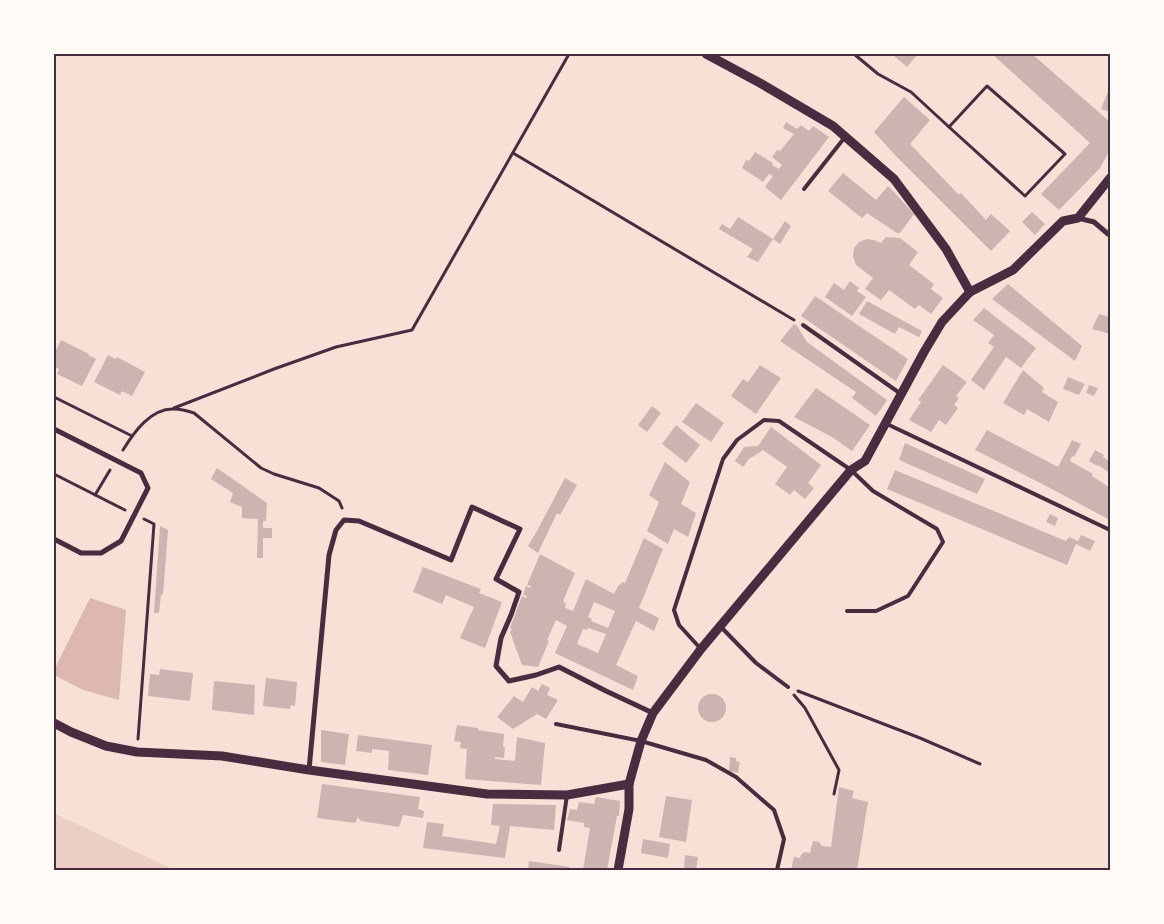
<svg xmlns="http://www.w3.org/2000/svg" width="1164" height="924" font-family="Signika,sans-serif">
	<style>
		.green { fill: #ebcfc5 }
		.water { fill: #dcb8b0 }
		.building { fill: #ccb4b1; fill-rule: evenodd }
		.lines { fill: none; stroke-linecap: round; stroke-linejoin: round }
		.path { stroke: #4a2c40; stroke-width: 3 }
		.service { stroke: #4a2c40; stroke-width: 4 }
		.minor { stroke: #4a2c40; stroke-width: 5 }
		.tertiary { stroke: #4a2c40; stroke-width: 9 }
		.neatline { fill: none; stroke: #4a2c40; stroke-width: 2 }
	</style>
	<rect width="100%" height="100%" fill="#f7e1d7"/>
	<!-- green -->
	<polygon class="green" points="54,813 174,870 54,870"/>
	<!-- water -->
	<polygon class="water" points="90,598 126,610 119,700 83,690 54,675 54,670"/>
	<!-- building -->
	<g class="building">
		<polygon points="892,54 918,54 907,67"/>
		<polygon points="992,54 1032,54 1110,122 1110,150 1100,168 1059,210 1041,194 1090,143"/>
		<polygon points="1110,87 1110,112 1101,109"/>
		<polygon points="904,97 930,120 910,144 959,195 961,193 986,220 991,214 1010,231 991,251 894,154 874,132"/>
		<polygon points="786,122 797,129 801,125 809,131 813,126 829,137 781,200 765,187 773,176 769,174 763,182 742,168 746,160 749,161 755,152 773,163 772,165 779,169 782,165 772,157 777,150 780,151 794,134 783,128"/>
		<polygon points="843,173 876,200 888,186 894,192 914,214 900,233 897,233 867,213 862,218 828,191"/>
		<polygon points="1032,212 1045,224 1035,235 1022,222"/>
		<polygon points="738,217 773,239 785,221 791,226 780,244 773,239 758,262 747,257 753,249 719,229 722,224 730,229"/>
		<polygon points="886,237 900,238 918,252 909,265 934,284 931,289 943,298 931,314 919,305 915,309 889,290 881,300 865,289 873,278 856,265 853,256 854,248 859,242 867,239 874,240 881,243"/>
		<polygon points="850,281 859,288 857,291 866,297 852,316 825,297 834,283 844,290"/>
		<polygon points="1008,284 1082,346 1075,361 992,299"/>
		<polygon points="815,296 908,359 896,381 801,316"/>
		<polygon points="867,301 922,331 919,337 899,327 895,334 859,314"/>
		<polygon points="984,308 1036,348 1021,368 1006,357 984,390 971,380 994,347 988,343 994,335 973,320"/>
		<polygon points="1099,314 1110,317 1110,334 1092,329"/>
		<polygon points="794,324 797,326 807,342 887,400 876,416 852,398 856,392 780,341"/>
		<polygon points="61,340 89,354 88,355 96,359 82,386 57,374 59,369 54,367 54,354"/>
		<polygon points="108,355 116,359 117,357 145,372 132,396 122,391 120,395 94,382"/>
		<polygon points="760,365 781,378 756,414 731,396 743,379 748,382"/>
		<polygon points="943,365 967,382 956,396 959,398 954,405 958,408 946,425 939,420 931,432 909,420 921,402 918,400"/>
		<polygon points="1023,370 1044,388 1042,392 1058,402 1049,422 1027,409 1024,415 1003,403"/>
		<polygon points="1068,377 1085,384 1079,395 1063,389"/>
		<polygon points="1089,385 1098,388 1094,396 1086,393"/>
		<polygon points="816,388 870,425 852,451 832,437 794,417"/>
		<polygon points="696,403 724,423 711,442 682,422"/>
		<polygon points="652,406 661,413 647,432 638,425"/>
		<polygon points="676,425 700,445 686,463 662,444"/>
		<polygon points="771,427 821,465 808,483 814,488 805,499 794,490 790,495 775,484 787,467 763,450 749,459 743,467 735,461 744,447 758,446"/>
		<polygon points="987,430 1058,467 1072,440 1081,444 1074,457 1072,456 1070,461 1093,474 1092,476 1110,488 1110,520 1048,487 975,450"/>
		<polygon points="905,443 985,479 977,494 899,460"/>
		<polygon points="1095,450 1104,455 1103,457 1110,462 1110,473 1098,465 1097,466 1089,461"/>
		<polygon points="665,462 690,482 681,504 696,513 688,537 674,529 668,544 647,531 659,502 649,495"/>
		<polygon points="217,468 267,503 266,521 263,521 263,528 272,528 272,538 263,538 263,558 257,558 258,519 242,518 242,507 230,502 233,493 211,479"/>
		<polygon points="895,470 1066,541 1069,537 1078,541 1081,535 1095,541 1090,551 1076,544 1067,565 887,489"/>
		<polygon points="565,478 577,485 560,515 557,513 538,553 528,546 537,531"/>
		<polygon points="1050,514 1058,518 1055,526 1046,522"/>
		<polygon points="160,526 168,530 163,595 161,595 159,613 154,613"/>
		<path d="M644,538l19,11 -24,59 20,10 -5,13 -18,-10 -20,44 22,11 -5,14 -78,-37 12,-27 -11,-6 -9,20 2,1 -11,26 -16,-2 -12,-33 2,-3 -2,-1 12,-32 4,2 1,-2 -4,-1 3,-9 4,2 1,-2 -4,-1 13,-31 35,19 -12,28 3,3 -1,4 8,3 13,-32 28,15 4,-8 5,-4 2,1zM594,602l21,9 -7,17 -17,-7 1,-2 -4,-2zM588,628l18,6 -8,19 -21,-9 6,-15 4,1z"/>
		<polygon points="423,567 481,589 479,593 502,602 485,648 460,638 474,607 446,595 442,604 413,592"/>
		<polygon points="160,669 193,673 190,701 148,696 150,674 159,675"/>
		<polygon points="266,678 297,682 295,706 291,705 290,709 263,706"/>
		<polygon points="214,681 255,685 254,715 212,710"/>
		<polygon points="542,684 550,688 547,695 558,700 546,719 537,714 513,729 497,717 514,696 523,702 532,687 538,691"/>
		<circle cx="712" cy="708" r="14"/>
		<polygon points="457,725 478,728 478,730 504,734 503,747 505,747 504,758 495,757 495,759 515,761 517,737 545,743 541,785 465,779 467,749 460,748 461,742 454,741"/>
		<polygon points="321,730 349,734 345,765 321,762"/>
		<polygon points="358,735 432,745 428,775 388,770 389,751 372,749 372,753 356,751"/>
		<polygon points="730,757 736,758 736,761 740,762 738,773 729,771"/>
		<polygon points="322,784 420,797 418,809 424,811 423,818 403,815 399,827 361,821 358,817 355,823 317,818"/>
		<polygon points="839,787 854,791 852,798 868,802 857,870 791,870 794,857 800,858 801,855 804,852 810,853 813,841 819,842 822,846 831,847"/>
		<polygon points="666,796 692,800 686,842 659,837"/>
		<polygon points="596,797 620,801 619,816 617,816 607,870 583,870 590,828 584,827 584,823 567,820 570,809 577,810 579,802 594,804"/>
		<polygon points="493,804 556,805 554,830 510,826 505,858 423,848 427,822 444,824 442,836 496,844 500,826 491,825"/>
		<polygon points="643,839 670,844 668,858 641,853"/>
		<polygon points="685,855 698,857 696,870 684,870"/>
		<polygon points="529,861 570,867 570,870 528,870"/>
	</g>
	<g class="lines">
		<!-- path -->
		<g class="path">
			<polyline points="854,54 878,74 911,92 949,127"/>
			<polygon points="987,86 1065,154 1025,196 949,127"/>
			<polyline points="513,153 794,320"/>
			<polyline points="54,397 132,436"/>
			<polyline points="174,408 274,369 336,347 412,330 569,54"/>
			<path d="M123,450c11,-18 28,-42 51,-41 7,0 14,2 20,4l67,55 13,6 45,14 20,13 3,7"/>
			<polyline points="54,474 125,510"/>
			<polyline points="95,495 110,470"/>
			<polyline points="798,691 920,738 980,764"/>
			<polyline points="794,695 805,708 839,770 834,794"/>
			<polyline points="138,739 154,524 144,519"/>
		</g>
		<!-- service -->
		<g class="service">
			<polyline points="804,189 845,137"/>
			<polyline points="803,325 901,394"/>
			<polyline points="887,424 1110,530"/>
			<polyline points="721,627 756,663 788,687"/>
			<polyline points="700,648 679,625 674,610 723,459 737,440 764,420 779,421 851,470 873,491 937,529 943,542 908,596 876,611 847,611"/>
			<polyline points="556,724 641,741 706,760 736,777 774,810 784,839 777,870"/>
			<polyline points="559,850 567,795"/>
		</g>
		<!-- minor -->
		<g class="minor">
			<polyline points="1078,218 1094,222 1108,234 1110,234"/>
			<polyline points="54,429 141,473 148,488 121,541 101,553 81,553 54,539"/>
			<polyline points="309,770 329,555 336,530 344,520 359,521 451,560 472,507 520,529 496,579 519,592 511,615 501,638 496,666 509,681 536,675 559,667 606,691 653,713"/>
		</g>
		<!-- tertiary -->
		<g class="tertiary">
			<polyline points="706,54 760,83 833,126 894,179 946,249 970,292"/>
			<polyline points="54,723 71,732 106,746 137,752 222,756 309,770 487,794 567,795 629,784"/>
			<polyline points="618,870 629,809 629,784 641,741 653,713 701,649 851,470 865,461 924,352 942,322 970,292 1013,270 1063,221 1078,218 1110,178"/>
		</g>
	</g>
	<!-- border -->
	<rect width="1164" height="924" fill="none" stroke="#fffaf5" stroke-width="110"/>
	<rect x="55" y="55" width="1054" height="814" class="neatline"/>
</svg>
